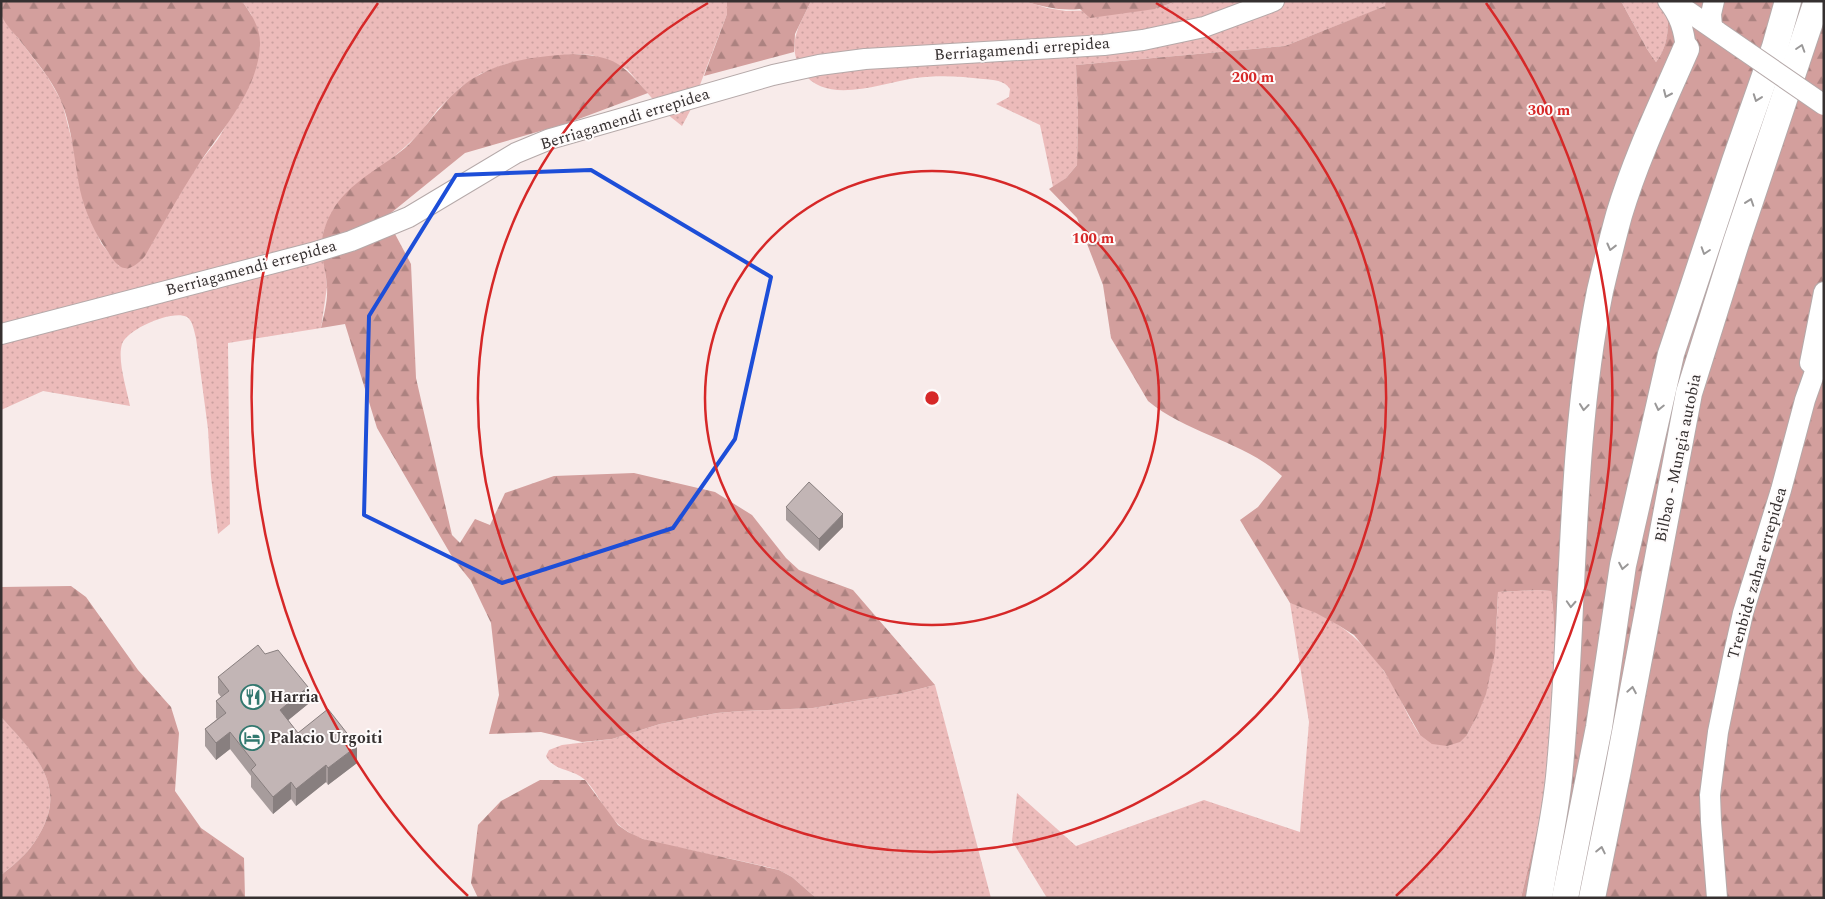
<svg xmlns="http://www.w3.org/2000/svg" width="1825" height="899" font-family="Spectral,serif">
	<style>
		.grass { fill: url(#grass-dots) }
		.forest { fill: url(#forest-firs) }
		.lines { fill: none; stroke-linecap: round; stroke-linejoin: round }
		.secondary-casing { stroke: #b5a9a9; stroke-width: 22 }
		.highway-casing { stroke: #b5a9a9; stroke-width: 28 }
		.secondary { stroke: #fff; stroke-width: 20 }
		.highway { stroke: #fff; stroke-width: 26 }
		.secondary-bridge-casing { stroke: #b5a9a9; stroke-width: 22; stroke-linecap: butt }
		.secondary-bridge { stroke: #fff; stroke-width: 20 }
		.wall { fill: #a79c9c }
		.shaded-wall { fill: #887f7f }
		.building { fill: #c2b5b5; stroke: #887f7f }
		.oneway { stroke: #9a9898 }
		.marked { fill: none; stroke: #1d4ed8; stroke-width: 4; stroke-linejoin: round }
		.ring { fill: none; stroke: #d62828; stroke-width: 2.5 }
		.labels { text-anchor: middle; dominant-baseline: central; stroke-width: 4; stroke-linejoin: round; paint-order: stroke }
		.street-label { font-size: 16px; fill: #353030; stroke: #fefbfb }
		.poi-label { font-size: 16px; font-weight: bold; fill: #353030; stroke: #fefbfb; text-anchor: start }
		.centre { fill: #d62828; stroke: #fefbfb; stroke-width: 2.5 }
		.ring-label { font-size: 15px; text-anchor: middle; font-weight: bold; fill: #d62828; stroke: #fefbfb; stroke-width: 4; stroke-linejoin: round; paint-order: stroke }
	</style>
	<defs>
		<pattern id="grass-dots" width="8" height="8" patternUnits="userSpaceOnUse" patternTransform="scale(1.25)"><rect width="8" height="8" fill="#ecbbba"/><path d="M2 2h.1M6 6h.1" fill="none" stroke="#cba1a0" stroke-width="1.8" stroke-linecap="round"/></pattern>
		<pattern id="forest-firs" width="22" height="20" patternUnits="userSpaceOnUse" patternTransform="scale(1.25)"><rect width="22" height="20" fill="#d39f9d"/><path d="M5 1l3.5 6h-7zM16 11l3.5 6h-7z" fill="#ac8280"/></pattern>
	</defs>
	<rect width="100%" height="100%" fill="#f8ebea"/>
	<!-- grass -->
	<g class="grass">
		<path d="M242,1h485v13l-37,97 -8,15 -20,-16 -35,-41 -35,-14 -19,-1 -42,5 -25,5 -26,10 -19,13 -23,22 -17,23 -16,15 -71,61 -10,22 -2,13 5,44 -6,41 -93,15 2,181 -12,10 -7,-57 -3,-48 -12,-91c-2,-7 -3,-17 -9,-21 -14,-8 -60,12 -65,27 -5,16 5,46 8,62l-87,-15 -42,19v-397l7,12 39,51 15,26 11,43 11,58 17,40 18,23 99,-127 26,-44 8,-18 8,-31 -9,-32z"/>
		<path d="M811,1h213l23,7 19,3 89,-2 22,-8h209v5l-101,40 -209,19 2,52 -1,48 -11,13 -13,9 -13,-62 -44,-21 13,-7 1,-8c-6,-9 -16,-9 -27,-10 -23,-3 -45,-4 -68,-1 -34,5 -89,28 -112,-6 -18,-27 -4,-45 8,-71z"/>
		<path d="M1621,1h45c3,23 4,42 -10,61l-9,-13z"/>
		<path d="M1538,590l13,1 2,16 5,121 -1,18 -36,152h-474l-35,-57 5,-48 59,53 128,-46 96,32 9,-110 -19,-119c48,13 83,45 106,88 8,15 14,30 24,44h47c27,-48 29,-90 31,-143z"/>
		<path d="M935,685l56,213h-175l-24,-21 -13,-7c-29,-8 -60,-13 -89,-20 -25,-5 -52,-8 -71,-25 -15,-13 -21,-33 -35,-46 -11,-10 -31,-8 -38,-23l3,-6 13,-5 50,-6 48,-15 57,-11 25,-2 71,-3 90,-15z"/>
		<path d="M1,717c27,29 63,63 44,106 -5,11 -12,23 -21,32 -7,7 -15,14 -23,20z"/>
	</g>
	<!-- forest -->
	<g class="forest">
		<path d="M1,1h241c10,14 19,28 18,45 -3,47 -39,84 -63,121 -18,28 -35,59 -52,89 -16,18 -25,16 -37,-4 -13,-18 -23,-40 -28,-62 -5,-25 -7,-51 -14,-75 -8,-30 -30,-53 -48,-77 -6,-7 -15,-16 -17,-25 -1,-4 0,-8 0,-12z"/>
		<polygon points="727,1 811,1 795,34 794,52 704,76 727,14"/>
		<path d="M1024,1h153l-22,8 -65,9 -10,-9c-20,2 -37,-2 -56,-8z"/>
		<path d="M1386,1h235l26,48 9,13c14,-19 13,-39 10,-61h158v897h-303l36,-153 1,-17 -5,-121 -2,-16 -13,-1 -40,2 -3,61 -9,41 -9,22 -10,19 -7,7 -13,4 -15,-2 -12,-9 -36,-64 -30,-36 -16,-10 -22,-12 -26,-10 -50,-83 18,-13 24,-31c-39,-35 -94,-42 -134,-75l-37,-63 -8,-53 -26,-67 -28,-29 17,-11 11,-13 1,-48 -2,-52 209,-19 100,-40z"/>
		<path d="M573,54c42,2 48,9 75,39l-80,30 -103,30 -79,64 25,47 5,114 36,157 8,8 15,-24 15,6 15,-32 49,-17 80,-3 81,19 37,23 34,43 13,12 54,20 82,95 -32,8 -90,15 -71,3 -25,2 -57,11 -48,15 -30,3 -41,-10 -52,2 10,-39 -8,-72 -20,-42 -17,-21 -77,-132 -32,-104 -24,4c3,-13 7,-28 6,-41 -1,-20 -9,-37 -3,-57 4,-13 11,-26 21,-36 17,-18 41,-30 60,-46 26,-24 43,-58 76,-74 28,-15 61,-18 92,-20z"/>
		<path d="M71,586l15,11 52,73 33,37 8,26 -4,58 26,37 43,30 1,40h-244v-23c8,-6 16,-13 23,-20 9,-9 16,-21 21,-32 19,-43 -17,-76 -44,-106v-130z"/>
		<polygon points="540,780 585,780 618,825 628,832 643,839 779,870 792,877 816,898 478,898 471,883 478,825 501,801"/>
	</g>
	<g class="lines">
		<defs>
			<g id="secondary">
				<path d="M1668,1c12,15 16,29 18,48"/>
				<polyline points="1673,1 1718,32"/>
				<polyline points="1712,27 1711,14 1714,1"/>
				<polyline points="1,334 312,253 351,241 409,217 516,153 550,139 773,75 819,65 865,59 1104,45 1143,40 1204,27 1274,1"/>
				<polyline points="1810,363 1824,292"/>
				<polyline points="1717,898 1711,822 1710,795 1718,732 1734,653 1743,613 1781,490 1805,400 1824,346"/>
			</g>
			<g id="highway">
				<path d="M1539,898c6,-40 16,-80 20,-121 16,-161 9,-326 41,-486 6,-25 12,-51 19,-76 17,-57 43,-111 67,-166"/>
				<polyline points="1565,898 1599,727 1623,565 1671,354 1735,161 1775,47 1788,1"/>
				<polyline points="1592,898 1618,770 1689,393 1736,243 1817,1"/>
			</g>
		</defs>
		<!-- secondary casing -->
		<use href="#secondary" class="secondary-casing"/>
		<!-- highway casing -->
		<use href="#highway" class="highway-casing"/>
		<!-- secondary -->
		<use href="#secondary" class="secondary"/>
		<!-- highway -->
		<use href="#highway" class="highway"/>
		<defs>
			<polyline id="secondary-bridge" points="1718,32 1824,105"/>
		</defs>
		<!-- secondary-bridge casing -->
		<use href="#secondary-bridge" class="secondary-bridge-casing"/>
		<!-- secondary-bridge -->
		<use href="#secondary-bridge" class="secondary-bridge"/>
	</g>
	<!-- wall -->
	<g class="wall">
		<polygon points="786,507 843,527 819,551 786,520"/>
		<polygon points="218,677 308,704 288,720 298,733 357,763 328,785 326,782 296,806 291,799 273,814 251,787 251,776 230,749 216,760 205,746 205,729 217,719 216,718 216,701 221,697 218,693"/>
	</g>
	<!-- shaded-wall -->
	<g class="shaded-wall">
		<polygon points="843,514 843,527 819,551 819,539"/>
		<polygon points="308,687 308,704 280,727 280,710"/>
		<polygon points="230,732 230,749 216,760 216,743"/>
		<polygon points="357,746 357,763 328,785 328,768"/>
		<polygon points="326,765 326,782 296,806 296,789"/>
		<polygon points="291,782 291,799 273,814 273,797"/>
	</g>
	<!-- building -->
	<g class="building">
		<polygon points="809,482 843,514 819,539 786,507"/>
		<polygon points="258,645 265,654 278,650 308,687 280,710 298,733 328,709 357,746 328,768 326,765 296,789 291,782 273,797 251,770 256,765 230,732 216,743 205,729 226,713 216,701 229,691 218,677"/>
	</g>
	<!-- one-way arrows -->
	<defs><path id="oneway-chevron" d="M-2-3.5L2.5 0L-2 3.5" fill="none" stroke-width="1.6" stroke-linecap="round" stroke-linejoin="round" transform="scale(1.25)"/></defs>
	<g class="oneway">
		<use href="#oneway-chevron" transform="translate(1801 48) rotate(-72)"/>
		<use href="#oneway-chevron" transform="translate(1667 94) rotate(114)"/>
		<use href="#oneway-chevron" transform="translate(1757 98) rotate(110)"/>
		<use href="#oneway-chevron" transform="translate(1750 202) rotate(-71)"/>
		<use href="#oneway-chevron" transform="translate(1611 247) rotate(104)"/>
		<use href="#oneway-chevron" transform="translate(1705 251) rotate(108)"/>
		<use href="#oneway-chevron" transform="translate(1584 407) rotate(96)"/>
		<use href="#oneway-chevron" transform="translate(1659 407) rotate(103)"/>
		<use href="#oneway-chevron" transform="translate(1623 566) rotate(101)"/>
		<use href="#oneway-chevron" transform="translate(1571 604) rotate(93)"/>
		<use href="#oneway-chevron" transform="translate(1632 690) rotate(-80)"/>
		<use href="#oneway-chevron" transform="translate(1601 850) rotate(-78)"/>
	</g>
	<!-- marked area -->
	<path class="marked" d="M591,170l180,107 -36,162 -62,89 -171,55 -138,-68 5,-199 87,-141z"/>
	<!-- distance rings -->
	<g class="ring">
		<circle cx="932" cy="398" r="227"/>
		<path d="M1156 3A454 454 0 1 1 708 3"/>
		<path d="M468 896A681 681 0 0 1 378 3M1486 3A681 681 0 0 1 1396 896"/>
	</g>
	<!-- icons -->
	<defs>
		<symbol id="restaurant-ring" viewBox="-11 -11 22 22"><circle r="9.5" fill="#fefbfb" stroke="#32786f" stroke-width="1.5"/><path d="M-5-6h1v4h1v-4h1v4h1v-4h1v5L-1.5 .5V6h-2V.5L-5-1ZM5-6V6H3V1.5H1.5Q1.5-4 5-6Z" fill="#32786f"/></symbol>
		<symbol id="hotel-ring" viewBox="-11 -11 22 22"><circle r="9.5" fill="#fefbfb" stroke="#32786f" stroke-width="1.5"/><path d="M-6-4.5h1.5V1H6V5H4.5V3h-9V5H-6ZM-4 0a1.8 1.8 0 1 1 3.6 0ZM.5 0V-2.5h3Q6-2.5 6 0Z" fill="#32786f"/></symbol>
	</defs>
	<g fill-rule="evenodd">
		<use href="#restaurant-ring" x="239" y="683" width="28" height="28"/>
		<use href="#hotel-ring" x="238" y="724" width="28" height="28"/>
	</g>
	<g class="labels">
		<!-- street labels -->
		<g class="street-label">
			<text transform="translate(1022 49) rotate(-4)">Berriagamendi errepidea</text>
			<text transform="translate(625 119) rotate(-17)">Berriagamendi errepidea</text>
			<text transform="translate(251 268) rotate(-15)">Berriagamendi errepidea</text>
			<text transform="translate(1678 458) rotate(-78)">Bilbao - Mungia autobia</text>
			<text transform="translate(1757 573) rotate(-74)">Trenbide zahar errepidea</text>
		</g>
		<!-- poi labels -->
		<g class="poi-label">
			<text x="270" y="697">Harria</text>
			<text x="270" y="738">Palacio Urgoiti</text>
		</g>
	</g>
	<circle cx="932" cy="398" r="8" class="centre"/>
	<g class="ring-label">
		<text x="1253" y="82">200 m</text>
		<text x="1549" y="115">300 m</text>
		<text x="1093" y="243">100 m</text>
	</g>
	<!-- border -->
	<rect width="1825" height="899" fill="none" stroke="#353030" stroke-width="5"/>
</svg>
